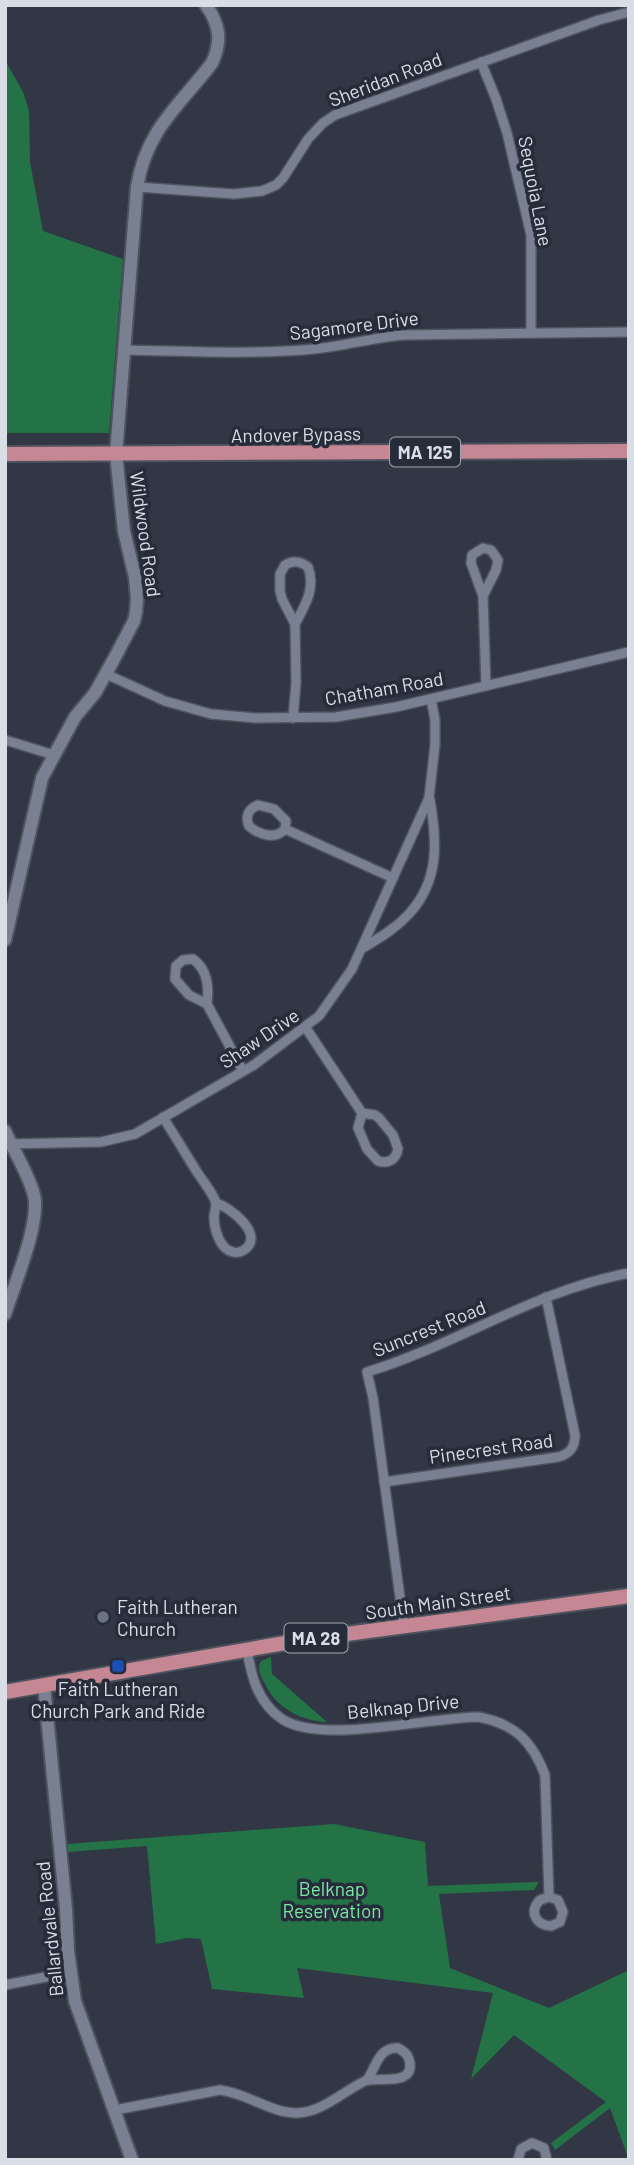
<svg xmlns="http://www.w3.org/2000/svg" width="634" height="2165" font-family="Barlow,sans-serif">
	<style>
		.green { fill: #247347 }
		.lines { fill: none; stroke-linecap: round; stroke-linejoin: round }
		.street-casing { stroke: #4f535f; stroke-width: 12 }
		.secondary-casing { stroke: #4f535f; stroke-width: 16 }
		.primary-casing { stroke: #4f535f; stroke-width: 18 }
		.street { stroke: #798091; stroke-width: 9 }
		.secondary { stroke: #798091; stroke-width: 12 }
		.primary { stroke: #c58793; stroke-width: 14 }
		.worship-dot { fill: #6b7280; stroke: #272c3b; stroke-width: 2.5 }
		.transit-dot { fill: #1a4fb4; stroke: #272c3b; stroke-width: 2.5 }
		.labels { text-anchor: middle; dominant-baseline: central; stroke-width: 7; stroke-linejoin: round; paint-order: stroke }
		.shield { fill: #272c3b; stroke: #a4a8b3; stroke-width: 2 }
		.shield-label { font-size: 18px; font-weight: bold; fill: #d9dde6 }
		.street-label { font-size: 19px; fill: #d9dde6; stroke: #272c3b }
		.poi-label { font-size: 19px; fill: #d9dde6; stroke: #272c3b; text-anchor: start }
		.park-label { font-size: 19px; fill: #79e9a4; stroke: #272c3b }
	</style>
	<rect width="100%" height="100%" fill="#313745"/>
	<!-- green -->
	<g class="green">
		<polygon points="5,60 23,92 29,111 30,162 43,231 123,259 109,433 5,433"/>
		<path d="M271,1657l1,17 55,48c-27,-1 -52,-15 -63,-40 -4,-8 -7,-13 -3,-21z"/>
		<polygon points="334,1824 425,1842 428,1886 539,1882 534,1890 439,1894 450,1968 549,2008 629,1970 629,2160 610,2108 555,2150 551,2143 606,2102 514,2035 471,2079 493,1993 297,1968 304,1998 212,1989 201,1939 187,1938 156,1944 147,1846 68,1852 67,1844"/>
	</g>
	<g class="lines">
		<defs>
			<g id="street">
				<polyline points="481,62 496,99 507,133 531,235 531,332"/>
				<polyline points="137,187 234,194 262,191 276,185 283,178 308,139 323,123 335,115 599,20 629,12"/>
				<path d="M124,350c63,1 128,5 190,-1 31,-3 61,-12 91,-14l224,-3"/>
				<polyline points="483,596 496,570 498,560 491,550 483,548 472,555 471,563 483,596 486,686"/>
				<polyline points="106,674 165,701 211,714 256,718 336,717 396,707 629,652"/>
				<path d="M293,718l3,-35 -1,-59 -13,-25 -2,-8v-17l5,-9c8,-5 15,-4 23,2 8,21 -3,39 -13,57"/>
				<polyline points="5,740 54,755"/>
				<path d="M285,829c-9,11 -26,6 -36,-3 -4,-9 -1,-17 9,-21l16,4 12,12 -1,8 108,49"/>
				<path d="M363,948c16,-10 32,-19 45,-33 32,-34 29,-74 22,-115"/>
				<path d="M207,1004c2,-17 1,-34 -14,-45l-10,1 -7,6 -1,13 14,16 18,9 36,67"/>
				<path d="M306,1028l56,85 13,2 4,3 14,17 5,14c-2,11 -10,15 -20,12l-11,-12 -9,-21 4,-15"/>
				<path d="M163,1117c11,18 23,37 34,55 6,9 14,19 18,28 2,5 0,10 -1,16 0,12 5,33 19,36 4,1 8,0 11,-2 22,-15 -14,-43 -28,-47"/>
				<polyline points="6,1144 101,1142 135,1134 254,1065 319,1016 352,969 429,798 435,745 435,720 431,699"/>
				<path d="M384,1482l174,-25c12,-3 17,-10 17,-22l-29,-138"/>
				<path d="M404,1627l-31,-229 -6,-26c89,-27 169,-82 262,-99"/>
				<path d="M247,1649c4,27 11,54 35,70 39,26 148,-2 197,-2 36,7 53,24 66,58l4,122 -9,3c-11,11 -5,25 11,26l9,-4 3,-10 -5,-12 -9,-3"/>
				<polyline points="5,1985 71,1972"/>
				<path d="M115,2110l105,-20c27,3 50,23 77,23 26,-1 45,-21 68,-32 12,-5 52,7 44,-22 -2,-6 -6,-8 -11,-11 -20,-1 -22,20 -31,32"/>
				<polyline points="518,2160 521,2149 532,2143 544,2148 547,2160"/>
			</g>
			<g id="secondary">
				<path d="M5,940l37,-162 33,-61 20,-24 19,-34 20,-38 2,-9 1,-13 -2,-22 -11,-46 -8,-77 21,-267c9,-57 42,-81 75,-124 10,-22 8,-38 -6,-58"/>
				<path d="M5,1131c9,21 23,41 29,64 7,26 -20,91 -29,119"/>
				<polyline points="44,1685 66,1909 68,1951 75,2001 132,2160"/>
			</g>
			<g id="primary">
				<polyline points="5,454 629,451"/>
				<polyline points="5,1692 302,1640 629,1596"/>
			</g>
		</defs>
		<!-- street casing -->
		<use href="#street" class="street-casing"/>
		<!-- secondary casing -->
		<use href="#secondary" class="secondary-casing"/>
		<!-- primary casing -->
		<use href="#primary" class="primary-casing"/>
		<!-- street -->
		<use href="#street" class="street"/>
		<!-- secondary -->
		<use href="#secondary" class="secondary"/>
		<!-- primary -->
		<use href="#primary" class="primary"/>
	</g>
	<!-- markers -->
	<circle class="worship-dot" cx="103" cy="1617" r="7"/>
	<rect class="transit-dot" x="111" y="1659" width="14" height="14" rx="3.5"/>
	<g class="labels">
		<!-- shield labels -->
		<g class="shield">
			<rect x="390" y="437.5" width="70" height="29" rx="5"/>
			<rect x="284.5" y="1623.5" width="63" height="29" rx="5"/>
		</g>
		<g class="shield-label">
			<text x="425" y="452">MA 125</text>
			<text x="316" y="1638">MA 28</text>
		</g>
		<!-- street labels -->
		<g class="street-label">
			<text transform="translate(385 79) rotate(-21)">Sheridan Road</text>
			<text transform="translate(536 191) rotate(79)">Sequoia Lane</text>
			<text transform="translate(354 325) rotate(-7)">Sagamore Drive</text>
			<text transform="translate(296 434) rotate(-1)">Andover Bypass</text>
			<text transform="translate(146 534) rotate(82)">Wildwood Road</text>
			<text transform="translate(384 688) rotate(-10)">Chatham Road</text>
			<text transform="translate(259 1038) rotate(-34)">Shaw Drive</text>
			<text transform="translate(429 1328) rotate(-22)">Suncrest Road</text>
			<text transform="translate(491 1448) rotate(-8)">Pinecrest Road</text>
			<text transform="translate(438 1602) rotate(-8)">South Main Street</text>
			<text transform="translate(403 1706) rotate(-6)">Belknap Drive</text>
			<text transform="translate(49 1929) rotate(-96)">Ballardvale Road</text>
		</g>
		<!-- poi labels -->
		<g class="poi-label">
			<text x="117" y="1606">Faith Lutheran<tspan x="117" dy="22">Church</tspan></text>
			<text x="118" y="1688" text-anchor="middle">Faith Lutheran<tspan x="118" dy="22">Church Park and Ride</tspan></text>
		</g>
		<!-- park labels -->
		<g class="park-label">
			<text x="332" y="1888">Belknap<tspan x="332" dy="22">Reservation</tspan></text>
		</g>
	</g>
	<!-- border -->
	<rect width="634" height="2165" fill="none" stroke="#d9dde6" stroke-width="14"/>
</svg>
